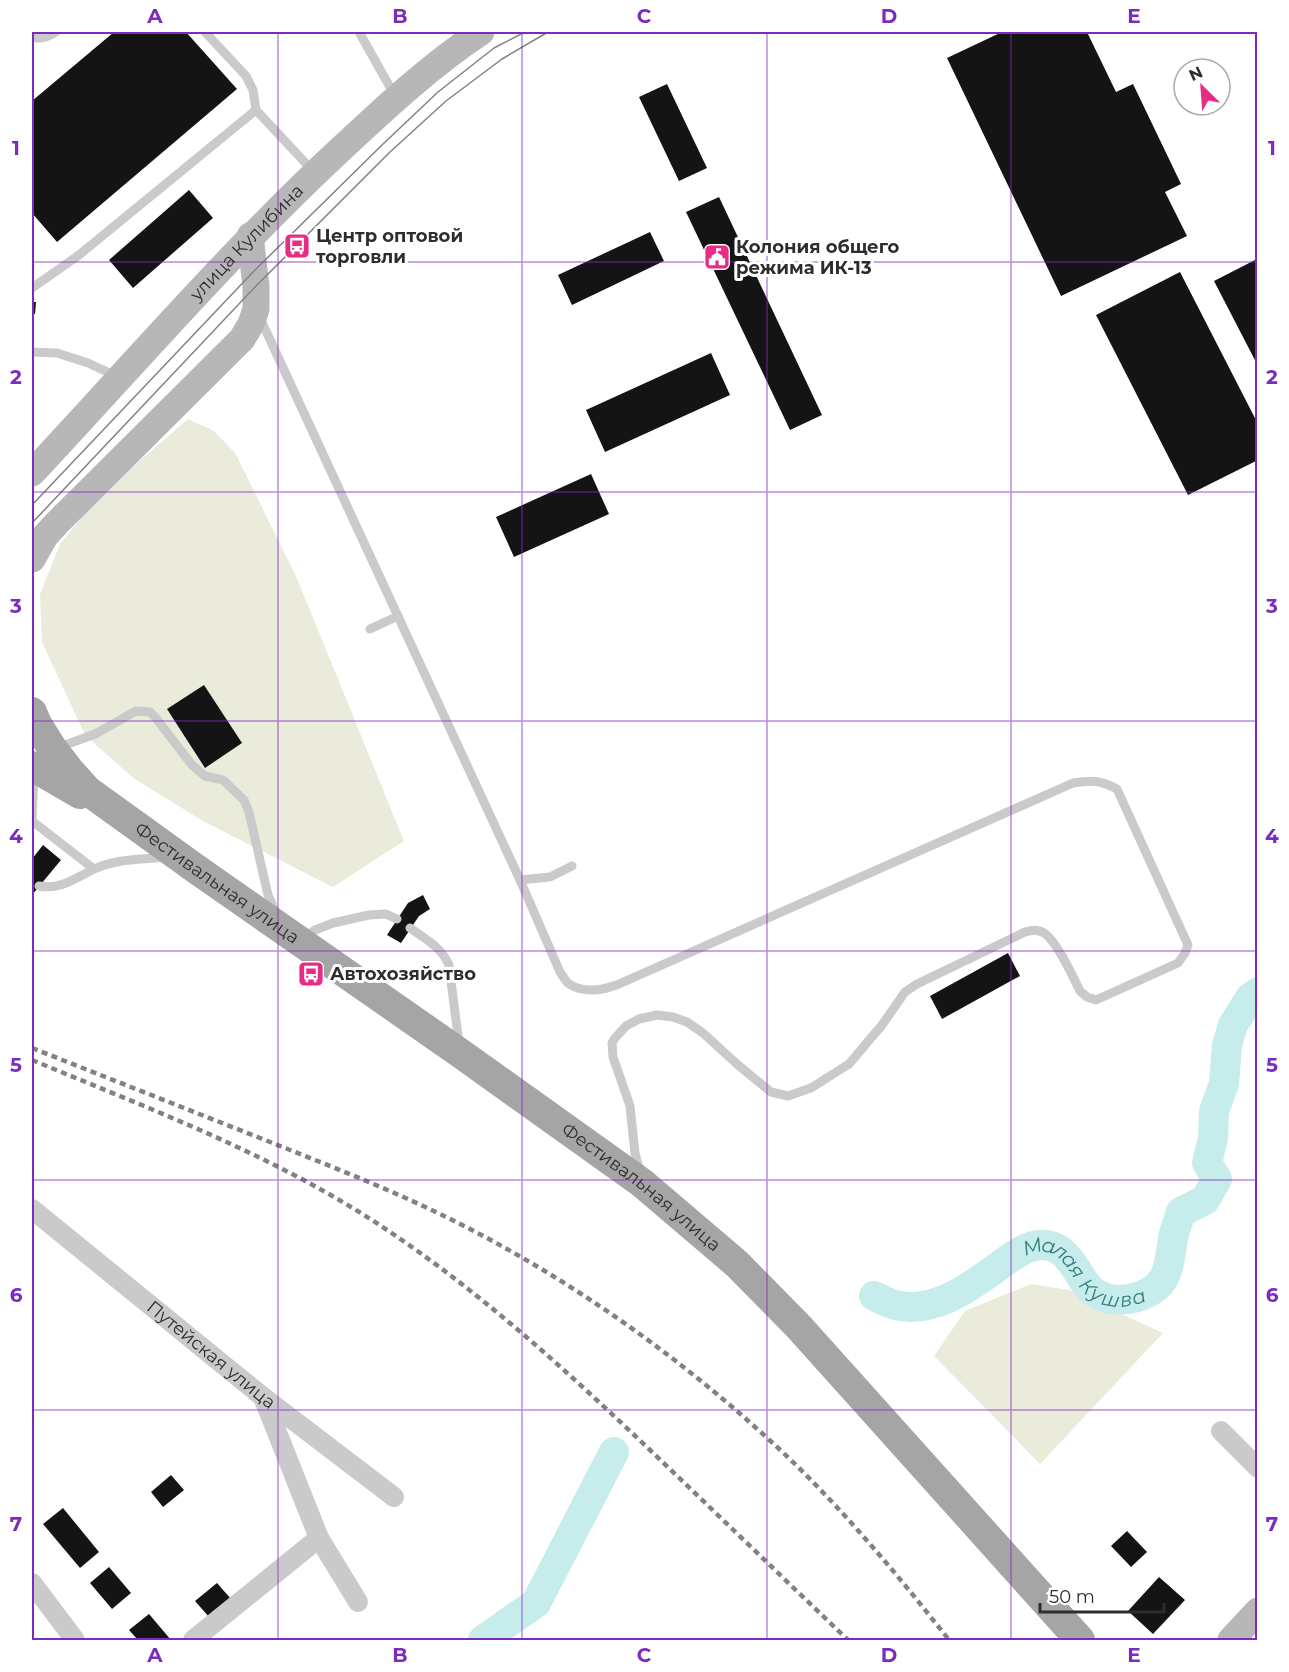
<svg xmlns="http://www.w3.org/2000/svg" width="1289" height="1672" font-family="Montserrat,sans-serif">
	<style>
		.green { fill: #eaebda }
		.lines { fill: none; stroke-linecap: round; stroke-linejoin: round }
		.river { stroke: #c6eceb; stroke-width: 30 }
		.building { fill: #141414 }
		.lane { stroke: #cacaca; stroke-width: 9 }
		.street { stroke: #cacaca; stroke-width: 20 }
		.secondary { stroke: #b7b7b7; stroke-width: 27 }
		.primary { stroke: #a5a5a5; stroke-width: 30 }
		.tram { stroke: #828282; stroke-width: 1.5 }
		.rail { stroke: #828282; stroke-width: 4.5; stroke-dasharray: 6 4.5; stroke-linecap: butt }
		.grid { fill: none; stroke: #7b2cbf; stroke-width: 1.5; stroke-opacity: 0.55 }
		.labels { text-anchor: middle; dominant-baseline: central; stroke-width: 6; stroke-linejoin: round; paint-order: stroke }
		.poi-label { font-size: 18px; font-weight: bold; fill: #2d2d2d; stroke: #fff; text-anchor: start }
		.street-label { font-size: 18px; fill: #2d2d2d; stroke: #fff }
		.water-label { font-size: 20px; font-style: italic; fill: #347e7d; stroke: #fff }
		.neatline { fill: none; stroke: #7b2cbf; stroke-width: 2 }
		.grid-label { font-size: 20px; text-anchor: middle; font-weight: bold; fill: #7b2cbf }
	</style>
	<rect width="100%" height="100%" fill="#fff"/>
	<!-- green -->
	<g class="green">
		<polygon points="188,419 214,431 235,453 296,576 404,841 333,887 203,821 133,778 85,735 42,642 40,594 60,544 99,496"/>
		<polygon points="1031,1284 1069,1290 1163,1333 1040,1464 934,1356 965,1311"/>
	</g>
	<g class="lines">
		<!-- river -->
		<g class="river">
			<path id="s1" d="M874,1296c7,3 14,7 21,9 40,10 78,-20 108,-42 10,-7 23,-17 36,-18 25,-2 34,20 46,38 16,22 45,20 66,8 21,-12 18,-37 23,-57 2,-8 5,-15 7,-22l24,-12 12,-21 -10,-16 6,-25 1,-27 10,-27 3,-39 6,-20 17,-27 8,-6"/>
			<polyline points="483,1640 536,1603 614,1452"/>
		</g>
	</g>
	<!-- building -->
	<g class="building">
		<polygon points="114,32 186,32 237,89 57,242 32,213 32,101"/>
		<polygon points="1002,32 1087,32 1116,92 1133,84 1181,184 1165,192 1187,236 1061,296 947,58"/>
		<polygon points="667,84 707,168 679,181 639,97"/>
		<polygon points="189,190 213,218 133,288 109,260"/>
		<polygon points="719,197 822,415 790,430 686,212"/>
		<polygon points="650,232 664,261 572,305 558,275"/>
		<polygon points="1255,260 1258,265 1258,366 1214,281"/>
		<polygon points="1180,272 1258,424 1258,460 1188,495 1096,315"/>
		<polygon points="32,302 36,302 35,314 32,314"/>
		<polygon points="711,353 730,395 605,452 586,410"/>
		<polygon points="591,474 609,514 514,557 496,517"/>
		<polygon points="204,685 242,743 205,768 167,709"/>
		<polygon points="43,845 61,860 32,895 32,859"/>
		<polygon points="423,895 430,909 419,916 401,943 387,935 408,903"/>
		<polygon points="1008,953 1020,976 942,1019 930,996"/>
		<polygon points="171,1475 184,1490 163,1507 151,1492"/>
		<polygon points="63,1508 99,1552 80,1568 43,1524"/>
		<polygon points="1127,1531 1147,1552 1131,1567 1111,1546"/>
		<polygon points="109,1567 131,1593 112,1609 90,1583"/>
		<polygon points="1159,1577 1185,1600 1153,1634 1128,1611"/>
		<polygon points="217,1583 231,1599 209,1617 195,1601"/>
		<polygon points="149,1614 171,1640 138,1640 129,1630"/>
	</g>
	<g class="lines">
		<!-- lane -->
		<g class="lane">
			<polyline points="205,32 246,76 253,90 256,110 313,171"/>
			<polyline points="359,32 395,96"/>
			<path d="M32,37c9,3 15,0 24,-5"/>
			<polyline points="32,288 79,255 256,110"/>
			<path d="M260,318l260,562 40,92c3,4 6,10 9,12 16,10 34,6 50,0l454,-201c19,-3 27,-3 44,6l71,156 -3,8 -7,10 -82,37 -9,-3 -7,-6c-7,-14 -23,-50 -36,-58 -6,-4 -12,-3 -19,-1l-108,52 -12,8 -23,33 -33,39 -38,24 -23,8 -17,-4 -33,-27 -35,-32 -16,-11 -14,-5 -16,-2 -18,4 -13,7 -11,12 -3,5 1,14 17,49 5,47 5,19"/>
			<polyline points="32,352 57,353 88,363 116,376"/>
			<polyline points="370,629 398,616"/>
			<polyline points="56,747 65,745 95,734 136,711 150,712 155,717 192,765 205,776 223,780 244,800 249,812 268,895 276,913"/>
			<path d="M34,773l-2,48 62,48c25,-11 45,-9 71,-12"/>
			<polyline points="520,880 550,877 572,866"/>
			<path d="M39,886c21,4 37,-8 55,-17"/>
			<path d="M410,928c16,11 31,19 39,37l10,79"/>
			<polyline points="304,938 315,930 333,923 369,915 386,914 397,919"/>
		</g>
		<!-- street -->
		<g class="street">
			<path id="s2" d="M32,1209l231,188 131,100"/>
			<polyline points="1221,1431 1258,1468"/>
			<polyline points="319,1538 358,1602"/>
			<polyline points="32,1583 75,1640"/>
			<polyline points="193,1640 319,1538 263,1397"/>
		</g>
		<!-- secondary -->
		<g class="secondary">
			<path id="s3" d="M32,473c102,-109 200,-223 310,-325 44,-41 89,-83 139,-116"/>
			<polyline points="32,559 45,536 57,523 242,339 251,324 256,309 256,286 250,236"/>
			<polyline points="1231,1640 1258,1611"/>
		</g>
		<!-- primary -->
		<g class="primary">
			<path id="s4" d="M32,712l5,12 15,24 17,22 19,21 111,80 261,182 182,130 95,81 62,63 281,313"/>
			<polyline points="32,766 80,794"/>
		</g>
		<!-- tram -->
		<g class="tram">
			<polyline points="32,505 254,271 382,145 438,92 494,48 525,32"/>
			<polyline points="32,523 256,286 390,152 446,101 502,59 548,32"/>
		</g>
		<!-- rail -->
		<g class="rail">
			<path d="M32,1048c76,30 152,60 228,90 60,24 122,48 180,76 130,63 251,150 355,250 56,55 106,115 154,176"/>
			<path d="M32,1060c123,51 250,98 361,174 93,63 176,139 257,216 66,63 132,127 198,190"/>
		</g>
	</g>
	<!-- grid -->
	<path class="grid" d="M278,32v1608M522,32v1608M767,32v1608M1011,32v1608M32,262h1226M32,492h1226M32,721h1226M32,951h1226M32,1180h1226M32,1410h1226"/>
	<!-- icons -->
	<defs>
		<symbol id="bus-square" viewBox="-11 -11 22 22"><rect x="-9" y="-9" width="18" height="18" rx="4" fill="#e82c85" stroke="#fff"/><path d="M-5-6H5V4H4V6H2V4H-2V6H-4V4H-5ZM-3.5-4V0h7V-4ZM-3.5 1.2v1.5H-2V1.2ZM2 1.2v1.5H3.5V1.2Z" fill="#fff"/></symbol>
		<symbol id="civic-square" viewBox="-11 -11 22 22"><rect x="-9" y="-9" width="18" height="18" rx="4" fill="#e82c85" stroke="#fff"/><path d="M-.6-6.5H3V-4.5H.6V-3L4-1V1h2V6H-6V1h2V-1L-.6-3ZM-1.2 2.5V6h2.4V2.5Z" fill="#fff"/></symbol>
	</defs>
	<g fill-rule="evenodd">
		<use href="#bus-square" x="282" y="231" width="30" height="30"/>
		<use href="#civic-square" x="702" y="242" width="30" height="30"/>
		<use href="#bus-square" x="296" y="959" width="30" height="30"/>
	</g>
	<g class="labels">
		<!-- poi labels -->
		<g class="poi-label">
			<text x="316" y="236">Центр оптовой<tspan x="316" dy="21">торговли</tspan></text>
			<text x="736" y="247">Колония общего<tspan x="736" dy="21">режима ИК-13</tspan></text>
			<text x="330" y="974">Автохозяйство</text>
		</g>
		<!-- street labels -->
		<g class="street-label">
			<text stroke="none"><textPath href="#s3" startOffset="315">улица Кулибина</textPath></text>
			<text stroke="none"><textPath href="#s4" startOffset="256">Фестивальная улица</textPath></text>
			<text stroke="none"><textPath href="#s4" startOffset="778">Фестивальная улица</textPath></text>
			<text stroke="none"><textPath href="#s2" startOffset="231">Путейская улица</textPath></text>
		</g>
		<!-- water labels -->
		<g class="water-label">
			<text stroke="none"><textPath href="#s1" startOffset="240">Малая Кушва</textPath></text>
		</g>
	</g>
	<!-- border -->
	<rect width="1289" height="1672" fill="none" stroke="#ffffff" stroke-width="66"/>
	<!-- north arrow -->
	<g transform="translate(1202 87) rotate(335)"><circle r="28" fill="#ffffff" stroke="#ababab" stroke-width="1.5"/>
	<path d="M0-4.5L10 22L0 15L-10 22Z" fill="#e82c85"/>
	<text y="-9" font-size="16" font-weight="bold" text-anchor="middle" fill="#2d2d2d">N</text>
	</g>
	<!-- scale -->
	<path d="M1040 1603v9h124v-9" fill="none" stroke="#2d2d2d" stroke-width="3"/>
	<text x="1049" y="1603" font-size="18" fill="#2d2d2d" stroke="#ffffff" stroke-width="4.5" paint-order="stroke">50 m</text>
	<rect x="33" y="33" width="1223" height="1606" class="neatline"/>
	<g class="grid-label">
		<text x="155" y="23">A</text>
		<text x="400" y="23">B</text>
		<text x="644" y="23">C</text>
		<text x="889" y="23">D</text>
		<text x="1134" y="23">E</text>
		<text x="16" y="155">1</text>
		<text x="1272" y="155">1</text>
		<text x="16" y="384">2</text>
		<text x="1272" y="384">2</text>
		<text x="16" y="613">3</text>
		<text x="1272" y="613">3</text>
		<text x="16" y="843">4</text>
		<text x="1272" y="843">4</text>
		<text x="16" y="1072">5</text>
		<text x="1272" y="1072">5</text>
		<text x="16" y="1302">6</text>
		<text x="1272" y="1302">6</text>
		<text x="16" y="1531">7</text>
		<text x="1272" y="1531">7</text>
		<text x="155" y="1662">A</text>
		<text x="400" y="1662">B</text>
		<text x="644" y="1662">C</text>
		<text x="889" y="1662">D</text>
		<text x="1134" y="1662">E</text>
	</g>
</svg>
